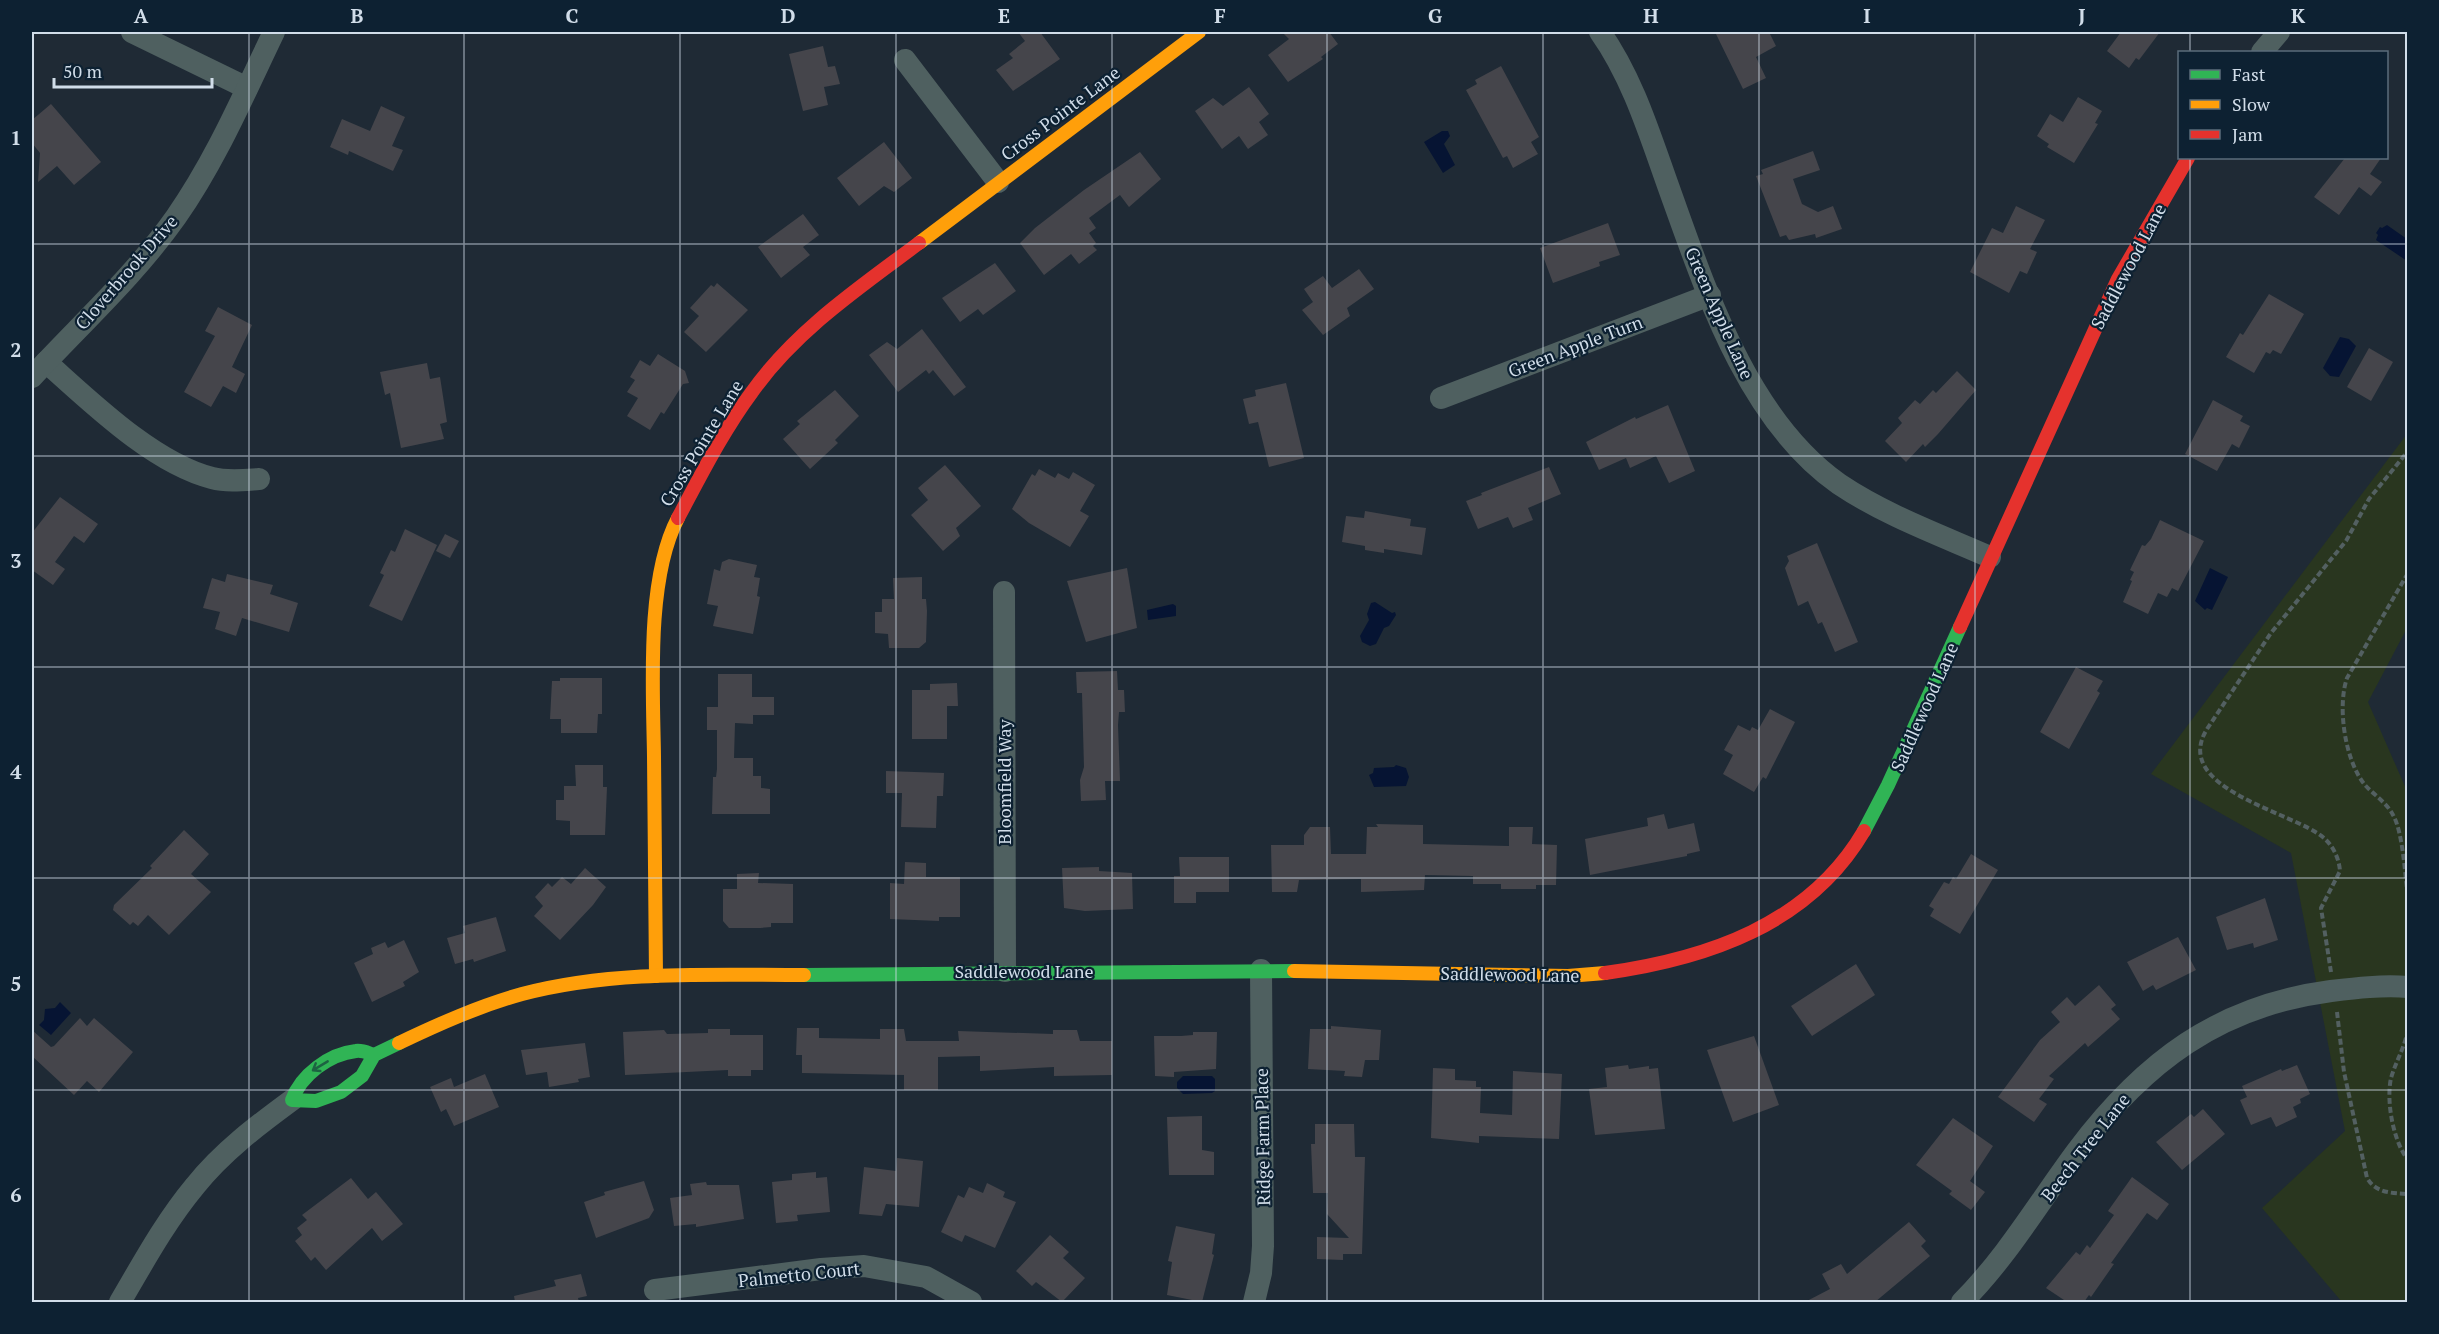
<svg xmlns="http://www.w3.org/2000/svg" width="2439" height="1334" font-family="'PT Serif',serif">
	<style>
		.green { fill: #29361f }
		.water { fill: #061433 }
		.building { fill: #45454b }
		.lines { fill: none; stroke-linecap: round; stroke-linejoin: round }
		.path { stroke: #536061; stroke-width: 4; stroke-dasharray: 6 3; stroke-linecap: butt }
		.street { stroke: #4f6060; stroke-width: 22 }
		.fast { stroke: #30b455; stroke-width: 14 }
		.slow { stroke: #ff9f0a; stroke-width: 14 }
		.jam { stroke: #e5322d; stroke-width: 14 }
		.oneway { stroke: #1d6342 }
		.grid { fill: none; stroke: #d1dde9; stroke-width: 1.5; stroke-opacity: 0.55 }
		.labels { text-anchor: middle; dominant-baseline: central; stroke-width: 4.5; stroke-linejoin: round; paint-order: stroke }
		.street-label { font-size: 18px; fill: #d1dde9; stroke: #0d2132 }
		.neatline { fill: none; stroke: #d1dde9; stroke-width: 2 }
		.grid-label { font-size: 20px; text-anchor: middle; font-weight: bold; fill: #d1dde9 }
	</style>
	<rect width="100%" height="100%" fill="#1f2a35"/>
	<!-- green -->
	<polygon class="green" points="2407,434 2407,628 2368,702 2407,791 2407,1302 2342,1302 2262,1208 2345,1131 2291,853 2151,774"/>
	<!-- water -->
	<g class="water">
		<polygon points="1442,131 1448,131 1450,136 1444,144 1455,165 1443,173 1424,142"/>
		<polygon points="2387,225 2407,239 2407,261 2376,240 2378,235 2376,233 2380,227 2382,228"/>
		<polygon points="2340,337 2349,339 2356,346 2339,377 2330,376 2323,368"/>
		<polygon points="2210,568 2228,577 2212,610 2207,608 2205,610 2195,601"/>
		<polygon points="1375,602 1392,613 1395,612 1396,615 1389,626 1384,628 1376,644 1370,646 1362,642 1360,636 1369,620 1367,614 1371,603"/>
		<polygon points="1173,604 1176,606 1176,616 1148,620 1147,610"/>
		<polygon points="1396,765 1406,768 1409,777 1406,786 1374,787 1369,775 1373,773 1374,768 1394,767"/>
		<polygon points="60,1002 71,1013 51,1035 39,1025 44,1020 45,1009 55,1008"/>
		<polygon points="1183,1076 1212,1076 1215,1079 1215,1091 1212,1093 1183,1094 1177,1088 1177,1082"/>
	</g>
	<!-- building -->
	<g class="building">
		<polygon points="1018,32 1040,32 1060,59 1013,91 996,70 1013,58 1009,54 1025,41"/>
		<polygon points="1282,32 1329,32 1338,44 1321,57 1323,59 1288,82 1268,55 1289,39"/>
		<polygon points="1715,32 1769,32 1776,46 1756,57 1766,78 1743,89"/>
		<polygon points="2121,32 2160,32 2139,60 2136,58 2129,68 2107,51"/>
		<polygon points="823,46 828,67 835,66 840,84 824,87 828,105 803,111 789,54"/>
		<polygon points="1501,66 1539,137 1531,142 1538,154 1513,168 1507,156 1503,158 1466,90 1477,84 1475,80"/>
		<polygon points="1249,87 1269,114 1259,122 1268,135 1248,149 1239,136 1222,149 1195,111 1213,98 1223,106"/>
		<polygon points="2078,97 2102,111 2095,123 2098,124 2074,163 2047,147 2049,144 2037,136 2050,114 2063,122"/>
		<polygon points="51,104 101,162 74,185 57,166 38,182 40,153 32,143 32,120"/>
		<polygon points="381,106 405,117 392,146 403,150 393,171 349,151 348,155 330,147 342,119 370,131"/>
		<polygon points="884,142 912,178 894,192 884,186 859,206 837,178"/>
		<polygon points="1813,151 1820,170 1793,179 1802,204 1818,212 1833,206 1842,229 1816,238 1815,234 1789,240 1786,235 1780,237 1756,176 1763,174 1761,170"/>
		<polygon points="1140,152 1161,179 1129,207 1120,195 1089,218 1096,228 1089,233 1096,243 1093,246 1097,250 1079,264 1071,254 1044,275 1020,243 1035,228 1084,190"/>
		<polygon points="2345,158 2381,158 2370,174 2382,182 2371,196 2359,187 2339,215 2314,197"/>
		<polygon points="2016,206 2045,220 2030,249 2037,252 2027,274 2020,271 2009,293 1970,272 1992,228 2003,233"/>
		<polygon points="803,214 819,235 803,247 810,255 781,278 758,247"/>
		<polygon points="1608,223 1620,255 1599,262 1600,266 1553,283 1540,248"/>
		<polygon points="995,263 1016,291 983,315 978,309 960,322 942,298"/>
		<polygon points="1359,269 1374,289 1347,308 1350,316 1323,335 1302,310 1313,302 1304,289 1323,276 1332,288"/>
		<polygon points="717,283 748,310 706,352 684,332 699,316 690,308 711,285 714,287"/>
		<polygon points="2269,294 2304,314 2281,354 2273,350 2270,354 2266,352 2254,373 2226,357 2240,333 2243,335"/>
		<polygon points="218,307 252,325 232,367 245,374 236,393 223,386 211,407 184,392 215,336 205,331"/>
		<polygon points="922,329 966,387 954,396 933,370 929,374 926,370 898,392 869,355 887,342 897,349"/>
		<polygon points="2369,348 2393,362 2371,401 2347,387"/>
		<polygon points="658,354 685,371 689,383 683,384 664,414 661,412 650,430 627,416 638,398 627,392 635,380 630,377 640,360 650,366"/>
		<polygon points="427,363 430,379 440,377 447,422 440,424 444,439 401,448 390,393 385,395 380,372"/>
		<polygon points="1957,371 1976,390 1938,434 1925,447 1923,444 1906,462 1885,441 1902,423 1898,418 1915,400 1920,404 1933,390 1936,393"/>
		<polygon points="1286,383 1304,458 1269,467 1258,422 1249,424 1243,399 1256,396 1255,390"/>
		<polygon points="835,390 859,416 835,440 838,443 810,469 783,439 800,424 797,421"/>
		<polygon points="2213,400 2243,416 2240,421 2250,426 2239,448 2232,444 2217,471 2185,454"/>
		<polygon points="1668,405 1695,471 1669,483 1656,456 1630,468 1626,458 1599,470 1586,442 1635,417 1636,419"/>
		<polygon points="945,465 981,506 956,528 960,536 943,551 911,515 928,500 918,488"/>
		<polygon points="1549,467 1561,494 1528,508 1533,520 1513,528 1508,517 1478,529 1466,501 1482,495 1481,493"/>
		<polygon points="1039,469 1055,478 1058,473 1069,479 1073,472 1095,485 1080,511 1089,516 1070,547 1029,523 1012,509 1032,474 1035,476"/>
		<polygon points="60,497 98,524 84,543 74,536 55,562 65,569 53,585 32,570 32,533"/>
		<polygon points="1365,511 1411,519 1410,526 1426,528 1422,555 1384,549 1384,553 1365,550 1365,546 1342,542 1346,516 1364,518"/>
		<polygon points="2160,520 2204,541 2178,591 2172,588 2167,597 2158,593 2148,614 2123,602 2132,581 2130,580 2134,572 2130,570 2142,545 2145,546 2151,539"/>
		<polygon points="405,529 437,545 402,621 369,606 384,575 380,573 391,550 395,552"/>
		<polygon points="445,534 459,541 450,558 436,551"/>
		<polygon points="1817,543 1858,642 1835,652 1822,622 1818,624 1808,601 1798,606 1785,568 1789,561 1787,556"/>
		<polygon points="729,559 757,565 754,577 760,578 757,596 760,597 753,634 713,626 718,606 707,604 714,569 720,571 722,562"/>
		<polygon points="1127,568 1137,628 1086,642 1067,581"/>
		<polygon points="227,574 273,585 270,594 298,603 289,632 242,618 236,636 215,629 220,612 203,608 212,578 225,582"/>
		<polygon points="922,577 922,599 926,599 927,611 926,642 919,648 889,648 888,634 875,633 875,612 882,612 882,599 894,599 893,578"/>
		<polygon points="2076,667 2103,681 2097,691 2100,693 2069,749 2040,732"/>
		<polygon points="1117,671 1118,690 1124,690 1125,712 1119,712 1118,725 1120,781 1105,781 1106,800 1081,801 1080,780 1084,767 1082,693 1077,693 1076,672"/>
		<polygon points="718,674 752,674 752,697 774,697 774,715 753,715 753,724 735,723 734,758 753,758 753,776 761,776 761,788 770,789 770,814 712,814 713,777 716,777 717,769 717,730 707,730 707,707 718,707"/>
		<polygon points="560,678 602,678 602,714 598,714 597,733 561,733 561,719 550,719 552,681 560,681"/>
		<polygon points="957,683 958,706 947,706 947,739 912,739 912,690 930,690 930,684"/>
		<polygon points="1770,709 1795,722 1766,779 1763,777 1754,792 1723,774 1733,755 1724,750 1738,725 1750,731 1752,727 1758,730"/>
		<polygon points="575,765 603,765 603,787 607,787 605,835 570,835 570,821 556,820 556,800 564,800 564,786 576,786"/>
		<polygon points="886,771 944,773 943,796 937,796 936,828 901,827 902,793 886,793"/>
		<polygon points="1664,814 1668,829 1694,823 1700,851 1687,854 1687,856 1590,875 1585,839 1648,826 1647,818"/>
		<polygon points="1376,824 1423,825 1423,844 1509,846 1509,827 1533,827 1532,844 1557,845 1556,885 1536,885 1536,889 1501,889 1501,884 1473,884 1473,876 1425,875 1424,890 1361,892 1361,879 1299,880 1297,892 1272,892 1271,845 1304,845 1304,835 1310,827 1330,827 1331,854 1366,854 1367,827 1378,827"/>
		<polygon points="184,830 209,854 191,874 211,892 169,935 148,915 138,926 133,922 130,925 113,910 114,905 152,868 150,866"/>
		<polygon points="1971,854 1998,870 1960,934 1930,916 1934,909 1929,906 1944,882 1949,884 1953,877 1956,879"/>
		<polygon points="1179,857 1229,857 1229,892 1196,892 1196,903 1174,903 1174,876 1180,876"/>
		<polygon points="905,862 926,863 926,877 960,877 960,917 939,917 939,921 890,919 890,883 904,884"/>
		<polygon points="1099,867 1099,871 1132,873 1133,909 1085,911 1064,908 1062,868"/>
		<polygon points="585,868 606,887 593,905 560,940 534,916 543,906 535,897 548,883 552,887 562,877 571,884"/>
		<polygon points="759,873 758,883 793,884 793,923 771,923 771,927 760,928 729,928 723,921 723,889 737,889 737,874"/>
		<polygon points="2265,898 2278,940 2254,948 2253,943 2227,950 2216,917"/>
		<polygon points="496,917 506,951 474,962 473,959 455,964 447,938 465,933 463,926"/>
		<polygon points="2178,937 2196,970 2156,990 2153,985 2143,991 2127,962"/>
		<polygon points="404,940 419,972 403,982 405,986 372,1002 354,963 373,954 371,948 385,942 388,948"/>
		<polygon points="1856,964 1875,995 1812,1036 1791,1006"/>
		<polygon points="2099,985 2116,1005 2111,1009 2120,1019 2088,1047 2085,1043 2049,1076 2054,1079 2039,1099 2047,1104 2034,1122 1998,1097 2040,1040 2060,1022 2051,1012 2067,997 2075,1006"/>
		<polygon points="80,1018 87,1026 94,1018 133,1052 99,1092 87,1081 74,1095 32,1056 32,1030 51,1047 54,1046"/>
		<polygon points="1331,1026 1381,1030 1379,1060 1365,1060 1362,1077 1344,1076 1345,1071 1308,1069 1310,1029 1331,1029"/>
		<polygon points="797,1028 819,1028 819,1038 880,1039 880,1029 904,1029 906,1041 959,1041 958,1031 1053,1034 1053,1030 1077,1030 1080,1041 1112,1041 1112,1075 1054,1076 1054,1067 980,1071 980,1056 938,1057 938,1090 904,1090 904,1075 802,1073 802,1055 796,1055"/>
		<polygon points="708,1029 730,1029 730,1035 763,1035 763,1070 751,1070 751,1076 728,1076 728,1070 625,1075 623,1032 664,1030 667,1034 708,1033"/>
		<polygon points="1193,1032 1217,1032 1216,1069 1174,1072 1174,1077 1155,1076 1154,1036 1181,1036 1193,1035"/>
		<polygon points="1754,1036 1779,1105 1733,1122 1707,1050"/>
		<polygon points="585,1043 590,1077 578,1079 579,1082 549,1087 547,1072 526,1075 521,1050"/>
		<polygon points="1628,1065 1629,1069 1649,1066 1649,1069 1658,1068 1665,1129 1595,1135 1589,1089 1607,1087 1605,1068"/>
		<polygon points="2297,1065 2310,1094 2300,1099 2301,1103 2293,1107 2297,1117 2276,1127 2271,1117 2251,1125 2240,1100 2247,1097 2242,1086 2281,1069 2282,1071"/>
		<polygon points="1433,1068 1455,1069 1455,1080 1476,1081 1476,1087 1481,1087 1480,1113 1512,1115 1513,1071 1562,1074 1559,1139 1479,1136 1479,1143 1431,1138"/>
		<polygon points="485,1074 499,1107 454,1126 446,1109 441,1112 430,1087 451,1078 454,1087"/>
		<polygon points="2203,1109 2225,1134 2182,1170 2156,1142 2191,1114 2194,1117"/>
		<polygon points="1202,1116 1202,1150 1214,1152 1214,1175 1169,1175 1167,1117"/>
		<polygon points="1953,1118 1993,1146 1970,1181 1985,1192 1971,1210 1949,1194 1952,1191 1916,1165"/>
		<polygon points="1315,1124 1354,1124 1355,1157 1365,1157 1362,1254 1343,1254 1343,1260 1317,1259 1317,1237 1349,1238 1327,1214 1328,1193 1313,1193 1311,1144 1315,1144"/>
		<polygon points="897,1158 923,1161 919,1207 886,1204 882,1216 859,1214 864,1167 896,1171"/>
		<polygon points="816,1172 816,1178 827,1177 830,1212 797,1215 798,1221 776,1223 772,1182 792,1180 792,1174"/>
		<polygon points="2132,1177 2169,1204 2157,1220 2147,1213 2111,1263 2114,1264 2091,1297 2089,1295 2084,1302 2067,1302 2046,1288 2076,1252 2080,1255 2087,1245 2090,1248 2114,1215 2108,1211"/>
		<polygon points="351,1178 368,1199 376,1192 403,1224 382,1241 372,1228 326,1270 315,1257 311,1261 295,1241 302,1235 297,1228 307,1220 302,1215"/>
		<polygon points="644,1181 654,1210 649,1218 596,1238 584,1202 605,1195 604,1192"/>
		<polygon points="706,1182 707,1185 739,1185 744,1219 696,1227 696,1224 674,1226 670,1198 692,1195 690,1184"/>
		<polygon points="987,1183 1005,1192 1003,1197 1016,1202 995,1248 965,1235 962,1242 941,1232 958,1195 964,1198 969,1187 983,1193"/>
		<polygon points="1909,1222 1926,1241 1921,1246 1930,1256 1875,1302 1805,1302 1830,1289 1822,1274 1841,1264 1847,1274"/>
		<polygon points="1176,1226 1215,1234 1212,1254 1214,1255 1202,1302 1167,1295 1172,1262 1168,1261"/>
		<polygon points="1050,1235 1069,1252 1063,1258 1085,1278 1062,1302 1036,1282 1032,1286 1016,1271"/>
		<polygon points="581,1274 587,1296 578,1298 579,1302 515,1302 514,1296 556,1286 554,1280"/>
	</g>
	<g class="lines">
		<!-- path -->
		<g class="path">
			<path d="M2408,573l-61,105c-10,29 -2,83 18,107 9,10 22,18 28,30 10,17 12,61 15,82"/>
			<path d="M2331,972l-10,-64 19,-37c-1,-13 -7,-25 -16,-33 -30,-26 -154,-49 -117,-109l64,-96 75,-92 23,-42 39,-48"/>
			<path d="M2337,1012l7,60 23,106c9,15 24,15 41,16"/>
			<path d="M2408,1029c-3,18 -12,32 -17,49 -5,23 2,63 17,82"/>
		</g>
		<!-- street -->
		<g class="street">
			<polyline points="132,32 247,88"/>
			<path d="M1600,32c34,48 51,107 71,162 36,100 77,226 168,290 46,31 101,51 151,73"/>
			<polyline points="2262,52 2279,32"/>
			<polyline points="905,60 998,182"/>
			<path d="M46,362c45,40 107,101 166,116 15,4 32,2 47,1"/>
			<path d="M32,377c48,-52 103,-102 144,-160 40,-57 68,-123 98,-185"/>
			<polyline points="1441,398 1710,295"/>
			<polyline points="1004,592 1005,971"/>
			<polyline points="655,1290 821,1269 864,1266 926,1277 971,1302"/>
			<path d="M120,1302c23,-39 45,-80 75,-116 27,-34 63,-61 97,-86"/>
			<polyline points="1254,1302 1261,1273 1263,1246 1261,970"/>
			<path d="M1962,1302c45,-45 77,-100 115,-151 67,-89 141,-145 254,-160 25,-3 51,-6 77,-4"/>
		</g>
		<!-- fast -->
		<g class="fast">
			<polyline points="1864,831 1888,785 1960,627"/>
			<polyline points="804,975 1294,971"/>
			<path d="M374,1055c-6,-2 -12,-5 -18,-4 -27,3 -55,24 -64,49l24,1 25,-9 21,-16 12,-21 25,-12"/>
		</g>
		<!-- slow -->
		<g class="slow">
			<polyline points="919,243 1199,32"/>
			<polyline points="1294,971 1568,976 1605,973"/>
			<path d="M656,976c-1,-73 -1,-146 -2,-220 -1,-68 -8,-178 24,-238"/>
			<path d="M399,1043c40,-19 80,-37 123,-49 91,-24 189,-19 282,-19"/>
		</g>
		<!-- jam -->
		<g class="jam">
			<path d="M678,518c23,-43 45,-87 74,-126 43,-61 108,-105 167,-149"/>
			<polyline points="1960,627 2118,279 2188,158"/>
			<path d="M1605,973c101,-14 204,-48 259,-142"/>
		</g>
	</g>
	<!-- one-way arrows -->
	<defs><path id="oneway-shaft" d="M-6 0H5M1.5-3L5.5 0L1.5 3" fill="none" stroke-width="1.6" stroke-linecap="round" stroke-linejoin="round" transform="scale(1.5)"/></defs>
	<use class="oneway" href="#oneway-shaft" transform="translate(320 1066) rotate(149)"/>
	<!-- grid -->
	<path class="grid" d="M249,32v1270M464,32v1270M680,32v1270M896,32v1270M1112,32v1270M1327,32v1270M1543,32v1270M1759,32v1270M1975,32v1270M2190,32v20M2190,158v1144M32,244h2376M32,456h2376M32,667h2376M32,878h2376M32,1090h2376"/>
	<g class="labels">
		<!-- street labels -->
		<g class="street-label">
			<text transform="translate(1060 113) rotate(-37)">Cross Pointe Lane</text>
			<text transform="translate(2128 266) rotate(-62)">Saddlewood Lane</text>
			<text transform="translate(126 272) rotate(-49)">Cloverbrook Drive</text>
			<text transform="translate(1720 313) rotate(66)">Green Apple Lane</text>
			<text transform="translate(1575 346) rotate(-21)">Green Apple Turn</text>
			<text transform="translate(701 443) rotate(-59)">Cross Pointe Lane</text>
			<text transform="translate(1924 707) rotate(-66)">Saddlewood Lane</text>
			<text transform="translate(1004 782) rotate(-90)">Bloomfield Way</text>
			<text x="1024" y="971">Saddlewood Lane</text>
			<text transform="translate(1510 974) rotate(1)">Saddlewood Lane</text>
			<text transform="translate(1262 1137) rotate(-91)">Ridge Farm Place</text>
			<text transform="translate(2085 1147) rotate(-52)">Beech Tree Lane</text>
			<text transform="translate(799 1274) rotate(-6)">Palmetto Court</text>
		</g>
	</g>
	<!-- border -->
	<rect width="2439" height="1334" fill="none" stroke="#0d2132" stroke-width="66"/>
	<!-- legend -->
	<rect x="2178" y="51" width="210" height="108" fill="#0d2132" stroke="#5b6c7b" stroke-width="1.5"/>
	<rect x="2190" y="70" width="30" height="9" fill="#30b455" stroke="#5b6c7b" stroke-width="1.5"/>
	<text x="2232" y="81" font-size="18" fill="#d1dde9">Fast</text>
	<rect x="2190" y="100" width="30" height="9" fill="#ff9f0a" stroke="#5b6c7b" stroke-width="1.5"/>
	<text x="2232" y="111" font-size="18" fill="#d1dde9">Slow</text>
	<rect x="2190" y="130" width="30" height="9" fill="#e5322d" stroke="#5b6c7b" stroke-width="1.5"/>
	<text x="2232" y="141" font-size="18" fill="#d1dde9">Jam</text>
	<!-- scale -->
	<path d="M54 78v9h158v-9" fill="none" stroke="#d1dde9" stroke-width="3"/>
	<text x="63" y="78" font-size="18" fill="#d1dde9" stroke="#0d2132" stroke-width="4.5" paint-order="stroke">50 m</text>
	<rect x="33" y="33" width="2373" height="1268" class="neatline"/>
	<g class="grid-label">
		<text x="141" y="23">A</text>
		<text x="357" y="23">B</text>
		<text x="572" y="23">C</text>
		<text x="788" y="23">D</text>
		<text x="1004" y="23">E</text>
		<text x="1220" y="23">F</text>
		<text x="1435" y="23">G</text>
		<text x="1651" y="23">H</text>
		<text x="1867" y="23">I</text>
		<text x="2082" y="23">J</text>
		<text x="2298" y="23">K</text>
		<text x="16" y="145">1</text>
		<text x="16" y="357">2</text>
		<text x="16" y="568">3</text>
		<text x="16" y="779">4</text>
		<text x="16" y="991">5</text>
		<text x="16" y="1202">6</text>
	</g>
</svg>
